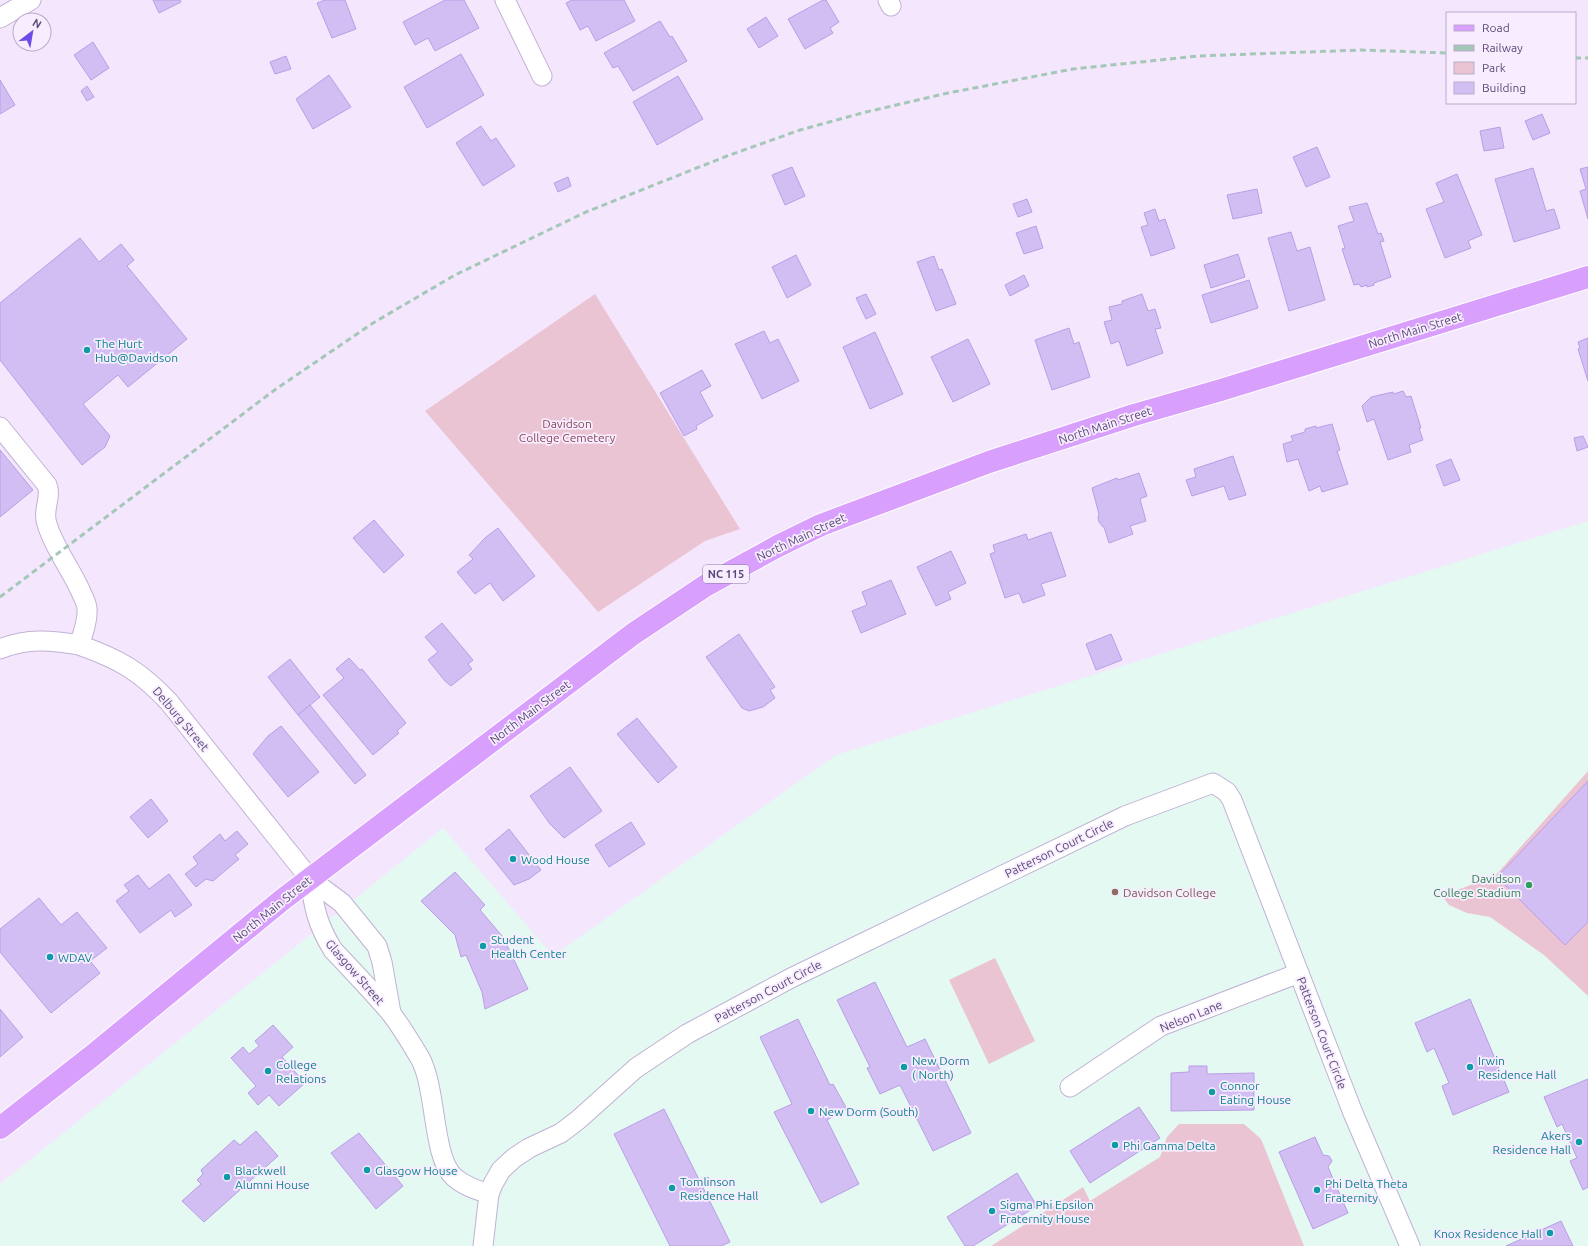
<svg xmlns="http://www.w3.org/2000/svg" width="1588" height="1246" font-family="Ubuntu,sans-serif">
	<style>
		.education { fill: #e3f9f1 }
		.green { fill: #ebc4d4 }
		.building { fill: #d2bef2; stroke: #b99ee5 }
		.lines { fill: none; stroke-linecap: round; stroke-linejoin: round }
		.minor-casing { stroke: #c1b1d4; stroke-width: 21 }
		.primary-casing { stroke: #fff; stroke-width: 24 }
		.minor { stroke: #fff; stroke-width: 19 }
		.primary { stroke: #d99ffc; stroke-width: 22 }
		.rail { stroke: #a4c7b7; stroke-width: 3; stroke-dasharray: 6 4; stroke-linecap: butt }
		.culture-dot { fill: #0f9aa8; stroke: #f8edff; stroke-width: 1.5 }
		.leisure-dot { fill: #2e9e5b; stroke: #f8edff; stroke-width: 1.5 }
		.education-dot { fill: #8d6e63; stroke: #f8edff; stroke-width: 1.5 }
		.labels { text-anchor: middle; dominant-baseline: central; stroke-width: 3.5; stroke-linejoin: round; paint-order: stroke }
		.shield { fill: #f8edff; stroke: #897ba0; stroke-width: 1 }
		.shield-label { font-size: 11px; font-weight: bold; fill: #5a4a77 }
		.street-label { font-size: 12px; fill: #5a4a77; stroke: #f8edff }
		.culture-label { font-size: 12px; fill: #0d838f; stroke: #f8edff; text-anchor: start }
		.park-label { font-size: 12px; fill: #89475b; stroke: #f8edff }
		.leisure-label { font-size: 12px; fill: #27864d; stroke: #f8edff; text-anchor: end }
		.education-label { font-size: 12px; fill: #785e54; stroke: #f8edff; text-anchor: start }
	</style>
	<rect width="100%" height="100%" fill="#f4e7fd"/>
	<!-- education -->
	<polygon class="education" points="1588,521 1588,1246 0,1246 0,1184 443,828 553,956 836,755"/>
	<!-- green -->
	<g class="green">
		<polygon points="595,294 740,529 705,541 598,612 425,411"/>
		<polygon points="1588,771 1588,996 1544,955 1490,917 1467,913 1449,905 1442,896 1496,875"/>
		<polygon points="995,958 1035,1041 989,1064 949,980"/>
		<polygon points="1179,1124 1244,1124 1261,1139 1304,1246 991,1246 1083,1187 1090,1201 1160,1157 1167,1137"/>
	</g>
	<!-- building -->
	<g class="building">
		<polygon points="153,0 180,0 181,2 159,13"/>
		<polygon points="325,0 345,0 356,29 332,38 317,3"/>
		<polygon points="445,0 464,0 479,28 435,51 428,38 415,45 403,22"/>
		<polygon points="572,0 624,0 635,21 596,41 588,26 580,30 566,3"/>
		<polygon points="823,0 826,0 839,22 830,28 833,33 805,49 788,19"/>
		<polygon points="766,17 778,36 759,48 747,29"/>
		<polygon points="660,21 670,37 672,36 687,61 633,91 618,66 613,68 604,53"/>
		<polygon points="93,42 109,68 91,80 74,55"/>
		<polygon points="461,54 484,95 427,128 404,87"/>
		<polygon points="286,56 291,69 275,74 270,62"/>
		<polygon points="329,75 351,107 313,129 296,99"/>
		<polygon points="678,76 703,119 657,145 633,102"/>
		<polygon points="0,80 15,105 0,114"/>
		<polygon points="87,86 94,97 87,101 81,91"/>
		<polygon points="1542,114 1550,133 1533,140 1525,121"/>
		<polygon points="481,126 491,141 496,138 515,166 483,186 456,143"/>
		<polygon points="1500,127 1504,148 1484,151 1480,131"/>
		<polygon points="1317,147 1330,177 1306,187 1293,157"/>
		<polygon points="792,167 805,196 785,205 772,175"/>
		<polygon points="1588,167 1588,219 1580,191 1586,189 1580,169"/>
		<polygon points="1533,168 1546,211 1554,209 1560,228 1514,242 1495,179"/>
		<polygon points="1457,174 1482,235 1468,241 1471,248 1445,258 1426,209 1444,202 1436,183"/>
		<polygon points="568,177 571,186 558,192 554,183"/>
		<polygon points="1257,189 1262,213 1233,219 1227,195"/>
		<polygon points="1027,199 1032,212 1018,217 1013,204"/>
		<polygon points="1367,203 1378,234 1381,233 1384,241 1380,242 1391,277 1374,283 1374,285 1367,287 1367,285 1361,287 1359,284 1354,285 1342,249 1345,248 1338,226 1354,221 1349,207"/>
		<polygon points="1155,209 1159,221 1165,219 1175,248 1151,256 1141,227 1148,225 1144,213"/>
		<polygon points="1036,226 1043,248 1024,254 1016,233"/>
		<polygon points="1291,232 1297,251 1310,247 1325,300 1289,311 1268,238"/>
		<polygon points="80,238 99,262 121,244 134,260 127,266 187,339 128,387 118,375 83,404 110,436 105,447 82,465 0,360 0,303"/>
		<polygon points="1238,254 1245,277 1211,288 1204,265"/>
		<polygon points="796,255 811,285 787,298 772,267"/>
		<polygon points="934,256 939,270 942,269 956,304 936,311 917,262"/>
		<polygon points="1024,275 1029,286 1010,296 1005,285"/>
		<polygon points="1249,280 1258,308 1211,323 1202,295"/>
		<polygon points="866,294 876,314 866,319 856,298"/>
		<polygon points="1142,294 1148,311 1155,309 1161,328 1155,329 1163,353 1127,366 1119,341 1111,344 1104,322 1112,320 1109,307 1122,304 1122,301"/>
		<polygon points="1069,328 1074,344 1079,342 1090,377 1052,390 1035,340"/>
		<polygon points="764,331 770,343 778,339 799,381 762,399 735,344"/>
		<polygon points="875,332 903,394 870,409 843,347"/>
		<polygon points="1588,338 1588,381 1578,349 1580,348 1578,342"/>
		<polygon points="968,339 990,384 953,402 931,357"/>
		<polygon points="702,370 711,386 700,392 713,416 696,426 697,429 684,436 660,393"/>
		<polygon points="1403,391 1406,397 1411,396 1421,428 1419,428 1423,440 1409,445 1411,452 1388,460 1374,419 1367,422 1362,406 1371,397 1393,392 1394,394"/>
		<polygon points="1332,424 1340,450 1337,451 1348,484 1322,492 1320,486 1309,491 1298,459 1287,462 1283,444 1293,441 1291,436 1305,432 1305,429 1316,426 1316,428"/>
		<polygon points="1583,436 1588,447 1577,451 1574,438"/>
		<polygon points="0,450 33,490 0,517"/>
		<polygon points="1233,456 1246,495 1229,500 1224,486 1192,496 1186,480 1196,477 1194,469"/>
		<polygon points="1451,459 1460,480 1444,486 1436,465"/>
		<polygon points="1139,473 1147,496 1140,499 1146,521 1130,526 1133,534 1109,543 1104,527 1103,527 1099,522 1098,518 1099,514 1092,488 1117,478 1118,480"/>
		<polygon points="374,520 404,555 384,573 353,538"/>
		<polygon points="498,528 535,576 503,601 490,583 475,594 457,572 473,559 469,555 486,537"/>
		<polygon points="1051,532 1066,576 1041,584 1045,595 1023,603 1019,593 1005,598 990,554 995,552 993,545 1026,534 1028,540"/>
		<polygon points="951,551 966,583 948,592 951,599 936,606 917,567"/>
		<polygon points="891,580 906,614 861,633 852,611 867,605 862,592"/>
		<polygon points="442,623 473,660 468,664 472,669 451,686 445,681 428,660 438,652 425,637"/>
		<polygon points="739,634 775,687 770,690 775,698 763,707 749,711 742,708 706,657"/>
		<polygon points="1111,634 1122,660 1096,670 1086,644"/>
		<polygon points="349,658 360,670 362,669 406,723 397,731 399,733 373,755 323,695 344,678 336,669"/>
		<polygon points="290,659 320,697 298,715 268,677"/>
		<polygon points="310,705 366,775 355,784 298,715"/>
		<polygon points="637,718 677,767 658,783 617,734"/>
		<polygon points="281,726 319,772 288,797 253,754 268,736"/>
		<polygon points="570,767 602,811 564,838 550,824 530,796"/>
		<polygon points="1588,781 1588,922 1565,945 1497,877"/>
		<polygon points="151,799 168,821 148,838 130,817"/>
		<polygon points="631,822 645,844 609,867 595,845"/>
		<polygon points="509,829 541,870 529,879 514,885 485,849"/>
		<polygon points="237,831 248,844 235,855 239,859 213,881 206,879 196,887 185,874 198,864 193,857 220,834 225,841"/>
		<polygon points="455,872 485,905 480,910 503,937 528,989 485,1009 482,992 466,955 461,957 455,935 421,901"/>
		<polygon points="169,874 192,905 175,917 171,910 140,933 116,901 129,891 124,885 138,875 149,889"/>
		<polygon points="39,898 61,925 77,912 107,948 90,961 100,973 51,1013 0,952 0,929"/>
		<polygon points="875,982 907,1047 925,1039 971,1133 933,1151 900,1085 880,1094 867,1068 870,1067 837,1000"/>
		<polygon points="1470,999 1509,1092 1453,1115 1442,1086 1449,1083 1434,1048 1427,1052 1415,1023"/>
		<polygon points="0,1009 23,1037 0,1057"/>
		<polygon points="798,1019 830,1085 833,1084 847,1109 827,1120 859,1184 821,1203 774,1112 792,1104 760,1037"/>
		<polygon points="273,1025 293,1047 282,1057 305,1083 279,1106 269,1095 258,1105 248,1093 256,1086 231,1058 243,1047 249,1054 259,1046 255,1041"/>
		<polygon points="1189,1066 1207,1066 1207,1074 1254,1073 1254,1110 1171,1111 1171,1073 1189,1072"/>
		<polygon points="1588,1079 1588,1187 1583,1190 1570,1161 1577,1158 1562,1124 1557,1127 1544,1097"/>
		<polygon points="1139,1107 1160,1138 1090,1183 1070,1151"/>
		<polygon points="664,1109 730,1242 721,1246 670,1246 614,1134"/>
		<polygon points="256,1131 278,1156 204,1222 182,1201 201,1184 197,1180 203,1174 201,1170 234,1140 240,1145"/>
		<polygon points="359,1133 403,1186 376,1209 331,1153"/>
		<polygon points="1315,1137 1323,1155 1329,1156 1332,1161 1328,1167 1348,1213 1313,1229 1279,1152"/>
		<polygon points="1017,1173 1037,1206 973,1246 965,1246 947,1217"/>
		<polygon points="1561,1221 1573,1246 1506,1246"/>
	</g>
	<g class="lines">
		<defs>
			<g id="minor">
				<polyline points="505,0 542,76"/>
				<polyline points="888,0 891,6"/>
				<polyline points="0,18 31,0"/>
				<path d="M0,427l47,58c5,12 -5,25 0,39 7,24 24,45 34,68 2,5 6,11 6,17 1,11 -4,25 -8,36 40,14 61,26 90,57l141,177 32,24 35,43 5,16 9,51"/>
				<path d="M0,649c27,-11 51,-9 79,-4"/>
				<path d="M310,879c4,29 7,45 23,71 19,20 39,41 57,62 11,14 21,31 30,46 17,31 12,99 34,119 10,9 23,13 35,17"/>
				<polyline points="1070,1087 1161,1026 1299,973"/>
				<polyline points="483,1246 489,1194 493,1184 501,1170 514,1158 529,1148 561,1133 578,1120 636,1068 687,1034 791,978 1125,816 1213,783 1227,792 1232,800 1353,1113 1410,1246"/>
			</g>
			<polyline id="primary" points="0,1128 92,1056 282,900 633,634 705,586 778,546 821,525 989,462 1134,415 1221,390 1588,277"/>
		</defs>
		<!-- minor casing -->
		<use href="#minor" class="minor-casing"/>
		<!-- primary casing -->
		<use href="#primary" class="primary-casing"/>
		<!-- minor -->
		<use href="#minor" class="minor"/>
		<!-- primary -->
		<use href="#primary" class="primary"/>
		<!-- rail -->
		<g class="rail">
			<polyline points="1575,58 1588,58"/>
			<polyline points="0,597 276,389 373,323 455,275 586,212 727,156 800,130 866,112 948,93 1073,69 1198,56 1361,50 1447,53"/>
		</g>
	</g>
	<!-- markers -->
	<g class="culture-dot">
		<circle cx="87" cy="350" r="4"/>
		<circle cx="513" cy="859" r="4"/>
		<circle cx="483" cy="946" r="4"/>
		<circle cx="50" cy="957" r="4"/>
		<circle cx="904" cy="1067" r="4"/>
		<circle cx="1470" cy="1067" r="4"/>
		<circle cx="268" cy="1071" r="4"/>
		<circle cx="1212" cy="1092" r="4"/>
		<circle cx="811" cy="1111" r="4"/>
		<circle cx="1579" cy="1142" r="4"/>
		<circle cx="1115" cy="1145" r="4"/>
		<circle cx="367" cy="1170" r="4"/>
		<circle cx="227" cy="1177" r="4"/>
		<circle cx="672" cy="1188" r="4"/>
		<circle cx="1317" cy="1190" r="4"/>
		<circle cx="992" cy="1211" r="4"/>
		<circle cx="1550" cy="1233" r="4"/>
	</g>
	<circle class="leisure-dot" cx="1529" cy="885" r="4"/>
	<circle class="education-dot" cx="1115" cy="892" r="4"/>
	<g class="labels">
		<!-- shield labels -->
		<rect class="shield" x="703" y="565" width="46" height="18" rx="3"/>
		<g class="shield-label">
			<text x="726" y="574">NC 115</text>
		</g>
		<!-- street labels -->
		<g class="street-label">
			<text transform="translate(1415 330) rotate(-17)">North Main Street</text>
			<text transform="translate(1105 425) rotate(-18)">North Main Street</text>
			<text transform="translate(801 537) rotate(-25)">North Main Street</text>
			<text transform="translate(530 712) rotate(-37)">North Main Street</text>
			<text transform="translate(181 719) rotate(50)">Delburg Street</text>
			<text transform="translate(1059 848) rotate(-26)">Patterson Court Circle</text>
			<text transform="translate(272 909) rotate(-39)">North Main Street</text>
			<text transform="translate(355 972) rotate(49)">Glasgow Street</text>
			<text transform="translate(768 991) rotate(-28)">Patterson Court Circle</text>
			<text transform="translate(1191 1016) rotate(-22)">Nelson Lane</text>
			<text transform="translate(1322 1033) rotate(69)">Patterson Court Circle</text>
		</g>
		<!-- culture labels -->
		<g class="culture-label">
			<text x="95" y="343">The Hurt<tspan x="95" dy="14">Hub@Davidson</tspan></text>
			<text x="521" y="859">Wood House</text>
			<text x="491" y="939">Student<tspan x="491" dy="14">Health Center</tspan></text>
			<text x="58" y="957">WDAV</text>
			<text x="912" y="1060">New Dorm<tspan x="912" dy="14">( North)</tspan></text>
			<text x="1478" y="1060">Irwin<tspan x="1478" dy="14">Residence Hall</tspan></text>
			<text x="276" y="1064">College<tspan x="276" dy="14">Relations</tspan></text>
			<text x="1220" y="1085">Connor<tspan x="1220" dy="14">Eating House</tspan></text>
			<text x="819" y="1111">New Dorm (South)</text>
			<text x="1571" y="1135" text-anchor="end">Akers<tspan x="1571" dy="14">Residence Hall</tspan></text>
			<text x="1123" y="1145">Phi Gamma Delta</text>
			<text x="235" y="1170">Blackwell<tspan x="235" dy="14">Alumni House</tspan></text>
			<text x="375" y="1170">Glasgow House</text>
			<text x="680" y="1181">Tomlinson<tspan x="680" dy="14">Residence Hall</tspan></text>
			<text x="1325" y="1183">Phi Delta Theta<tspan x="1325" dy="14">Fraternity</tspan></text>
			<text x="1000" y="1204">Sigma Phi Epsilon<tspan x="1000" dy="14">Fraternity House</tspan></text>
			<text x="1542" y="1233" text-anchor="end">Knox Residence Hall</text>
		</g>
		<!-- park labels -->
		<g class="park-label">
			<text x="567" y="423">Davidson<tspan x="567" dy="14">College Cemetery</tspan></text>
		</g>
		<!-- leisure labels -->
		<g class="leisure-label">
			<text x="1521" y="878">Davidson<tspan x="1521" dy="14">College Stadium</tspan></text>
		</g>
		<!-- education labels -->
		<g class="education-label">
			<text x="1123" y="892">Davidson College</text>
		</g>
	</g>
	<!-- legend -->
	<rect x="1446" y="12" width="130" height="92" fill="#f8edff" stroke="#b9acc9"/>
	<rect x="1454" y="25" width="20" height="6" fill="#d99ffc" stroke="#b9acc9"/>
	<text x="1482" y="32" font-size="12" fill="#5a4a77">Road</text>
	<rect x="1454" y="45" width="20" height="6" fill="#a4c7b7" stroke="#b9acc9"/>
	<text x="1482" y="52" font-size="12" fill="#5a4a77">Railway</text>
	<rect x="1454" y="62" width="20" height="12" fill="#ebc4d4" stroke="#b9acc9"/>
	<text x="1482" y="72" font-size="12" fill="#5a4a77">Park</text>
	<rect x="1454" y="82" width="20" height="12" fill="#d2bef2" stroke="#b9acc9"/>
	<text x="1482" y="92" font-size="12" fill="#5a4a77">Building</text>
	<!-- north arrow -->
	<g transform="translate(32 32) rotate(31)"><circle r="19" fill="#f8edff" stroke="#b9acc9"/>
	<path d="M0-3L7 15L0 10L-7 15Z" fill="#6d4be8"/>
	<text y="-6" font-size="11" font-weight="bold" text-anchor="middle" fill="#5a4a77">N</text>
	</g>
</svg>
